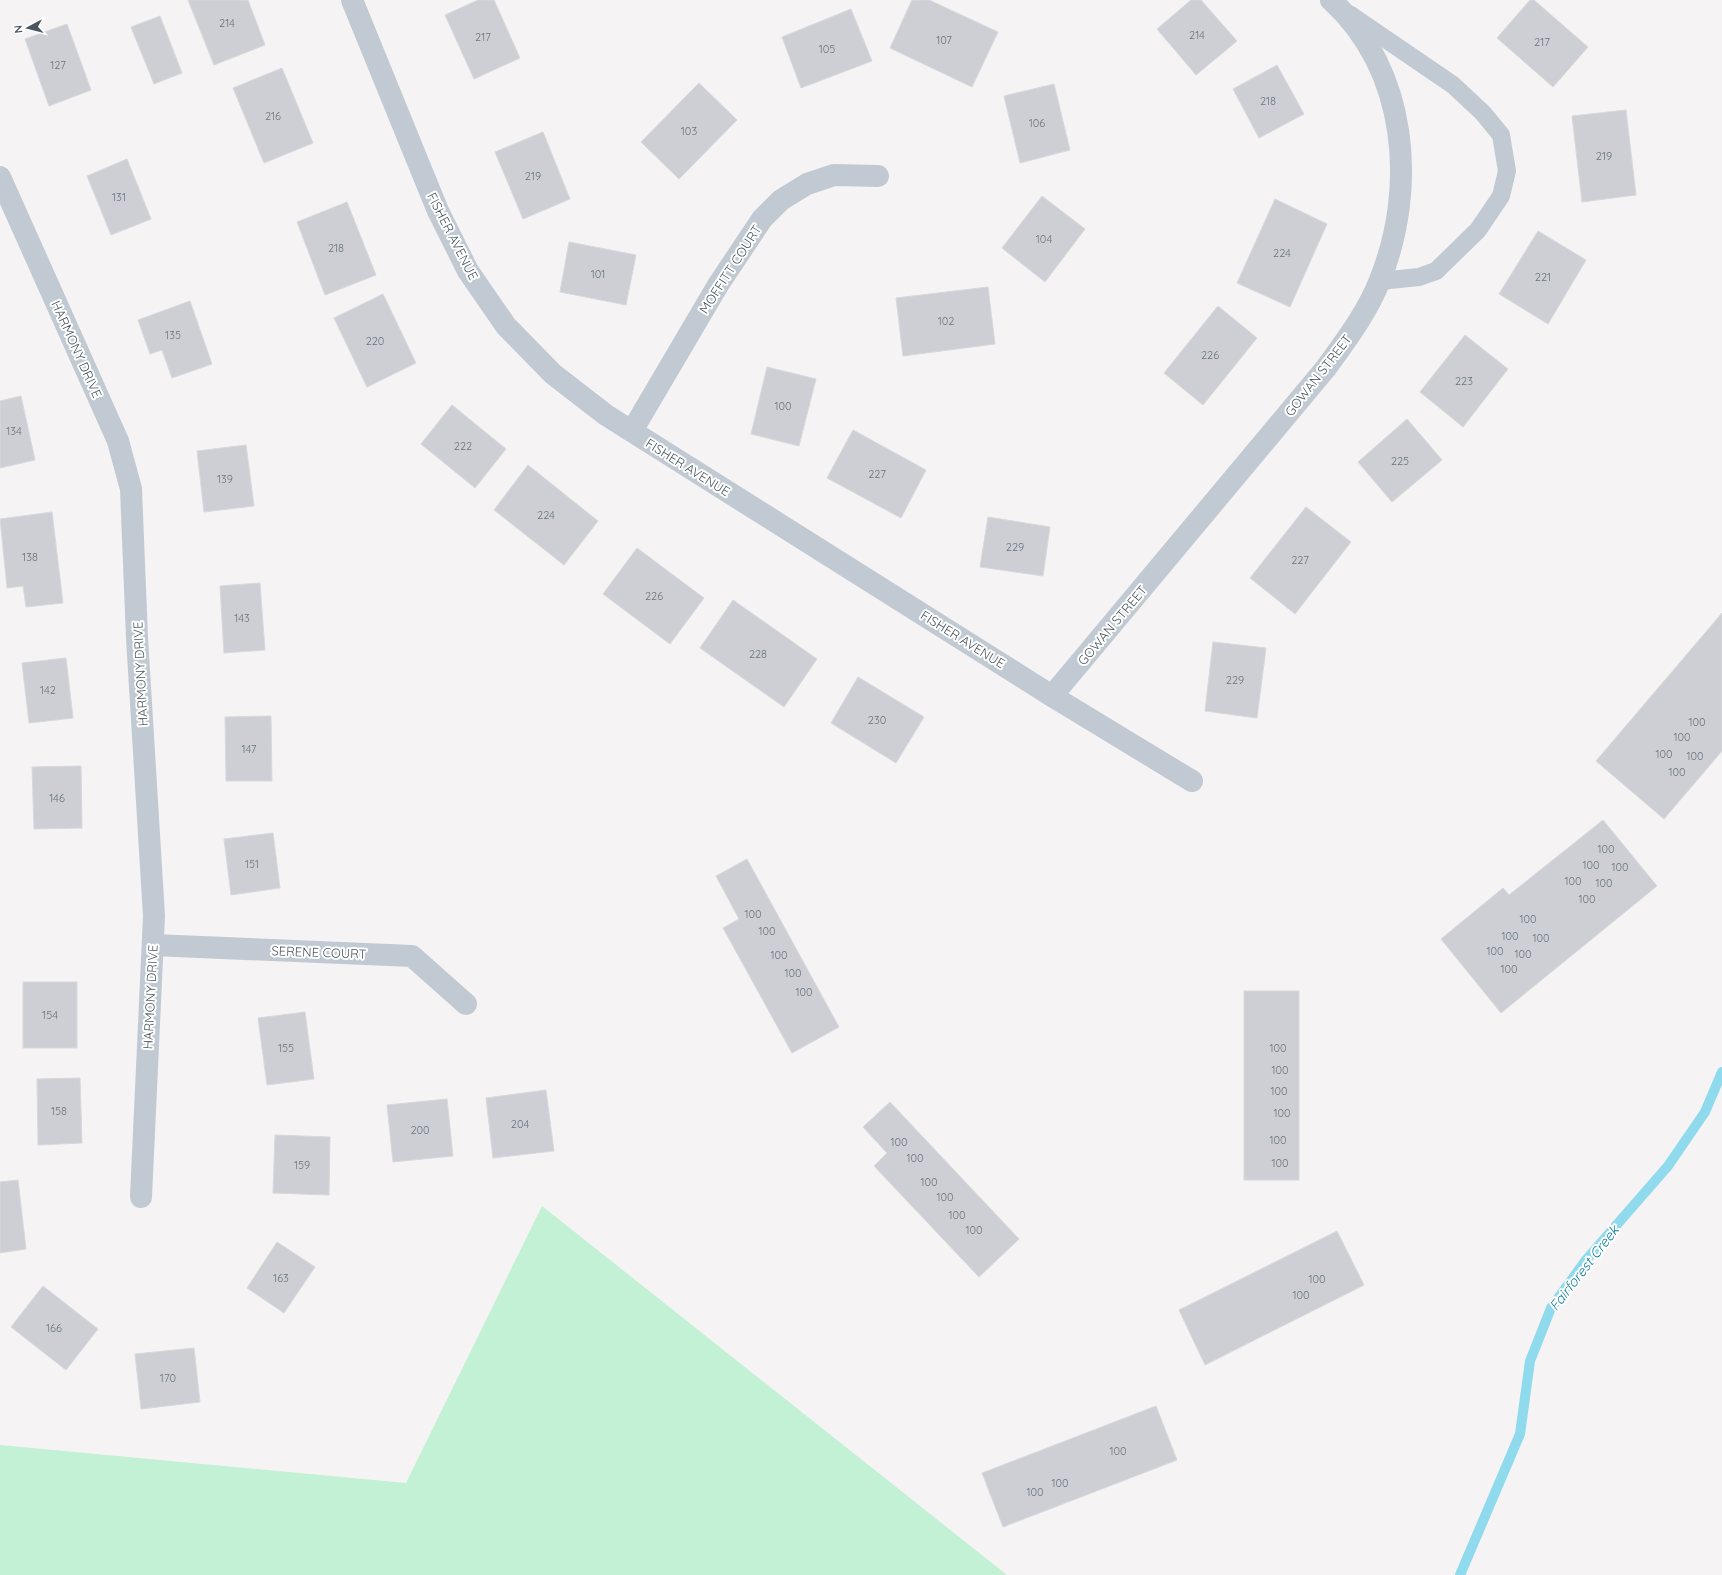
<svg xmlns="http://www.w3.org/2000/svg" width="1722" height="1575" font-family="Quicksand,sans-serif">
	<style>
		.green { fill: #c3f1d5 }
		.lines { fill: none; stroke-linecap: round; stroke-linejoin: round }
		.stream { stroke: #90daee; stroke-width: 10 }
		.building { fill: #cdcfd5; stroke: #d7d9de }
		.service { stroke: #c1cad2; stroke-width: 18 }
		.minor { stroke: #c1cad2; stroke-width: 22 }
		.labels { text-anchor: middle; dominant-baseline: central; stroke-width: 4; stroke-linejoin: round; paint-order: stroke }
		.number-label { font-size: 11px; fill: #6b747e }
		.street-label { font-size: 13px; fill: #4a5661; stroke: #fff }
		.water-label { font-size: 14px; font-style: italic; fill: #0c7c9b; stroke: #fff }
	</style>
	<rect width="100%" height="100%" fill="#f5f3f3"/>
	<!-- green -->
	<polygon class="green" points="542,1206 1007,1575 0,1575 0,1445 406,1483"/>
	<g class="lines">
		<!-- stream -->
		<polyline class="stream" points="1460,1575 1520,1434 1530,1361 1551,1308 1586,1260 1668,1166 1705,1112 1722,1072"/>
	</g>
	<!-- building -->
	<g class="building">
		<polygon points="188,0 248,0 265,45 214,65"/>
		<polygon points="478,0 494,0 520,58 474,79 445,15"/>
		<polygon points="912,0 929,0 998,32 972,87 890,48"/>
		<polygon points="1191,0 1201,0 1237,41 1196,75 1157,29"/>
		<polygon points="1530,0 1534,0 1588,47 1553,87 1497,38"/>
		<polygon points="851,9 872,61 801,88 782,37"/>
		<polygon points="160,16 182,73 154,84 131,27"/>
		<polygon points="67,24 91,90 49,106 25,39"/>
		<polygon points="1277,65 1304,114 1259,138 1233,89"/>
		<polygon points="282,68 313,143 264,163 233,88"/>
		<polygon points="699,83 737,120 679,179 641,142"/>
		<polygon points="1054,84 1070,150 1020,163 1004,96"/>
		<polygon points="1626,110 1636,195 1582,202 1572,116"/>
		<polygon points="543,132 570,199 523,219 495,152"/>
		<polygon points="127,159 151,219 111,235 87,176"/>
		<polygon points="1042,196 1085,229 1045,282 1002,248"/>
		<polygon points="1275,199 1327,224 1290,307 1237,283"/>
		<polygon points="347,202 376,275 325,295 297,222"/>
		<polygon points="1538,231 1586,260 1548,324 1499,294"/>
		<polygon points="569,242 636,255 626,305 560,292"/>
		<polygon points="988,287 995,344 903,356 896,298"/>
		<polygon points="383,294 416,363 367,387 334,318"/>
		<polygon points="190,301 212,364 172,378 162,350 150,354 138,320"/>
		<polygon points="1218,306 1257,338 1203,405 1164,373"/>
		<polygon points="1465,335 1508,369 1463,427 1420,392"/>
		<polygon points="767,367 816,379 799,446 751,434"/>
		<polygon points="21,396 35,460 0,468 0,401"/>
		<polygon points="452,405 506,449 475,488 421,444"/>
		<polygon points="1407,419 1442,460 1392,502 1358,462"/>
		<polygon points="853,430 926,470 901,518 827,478"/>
		<polygon points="246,445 254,506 204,512 197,451"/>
		<polygon points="528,465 598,521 564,565 494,510"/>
		<polygon points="1306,507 1351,542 1295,614 1250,578"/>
		<polygon points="52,512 63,603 26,607 23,586 7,588 0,519"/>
		<polygon points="988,517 1050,527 1043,576 980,567"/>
		<polygon points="637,548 704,598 670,644 603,594"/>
		<polygon points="260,583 265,650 224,653 220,586"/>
		<polygon points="733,600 817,659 784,707 700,648"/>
		<polygon points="1722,613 1722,751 1664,819 1596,761"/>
		<polygon points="1213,642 1266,648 1257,718 1205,711"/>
		<polygon points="66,658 73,718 29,723 22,663"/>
		<polygon points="858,677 924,717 896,763 831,723"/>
		<polygon points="271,716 272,781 226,781 225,717"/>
		<polygon points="81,766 82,828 34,829 32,767"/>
		<polygon points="1603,820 1657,886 1501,1013 1441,939 1503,888 1509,895"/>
		<polygon points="273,833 280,888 231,895 224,839"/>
		<polygon points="747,859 839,1027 792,1053 723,928 739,919 716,876"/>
		<rect x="23" y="982" width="54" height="66"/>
		<rect x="1244" y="991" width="55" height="189"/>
		<polygon points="305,1012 314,1079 267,1085 258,1018"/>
		<polygon points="80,1078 82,1143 38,1145 37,1079"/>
		<polygon points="546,1090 554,1151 493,1158 486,1098"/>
		<polygon points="447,1099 453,1156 393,1162 387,1105"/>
		<polygon points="890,1102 1019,1239 979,1277 874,1166 887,1153 863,1127"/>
		<polygon points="275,1135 330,1137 329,1195 273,1193"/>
		<polygon points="18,1180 26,1249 0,1253 0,1182"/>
		<polygon points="1337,1231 1364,1285 1205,1365 1179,1310"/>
		<polygon points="277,1242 315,1267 284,1313 247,1288"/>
		<polygon points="43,1286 98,1329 66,1370 11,1327"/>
		<polygon points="194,1348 200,1402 141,1409 135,1354"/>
		<polygon points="1156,1406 1177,1460 1003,1527 982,1473"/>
	</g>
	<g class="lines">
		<!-- service -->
		<polyline class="service" points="1349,14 1453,85 1483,113 1501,135 1507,171 1501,196 1478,230 1436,271 1419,277 1380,281"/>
		<!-- minor -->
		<g class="minor">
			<polyline points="352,0 438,211 468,271 506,326 553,374 606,415 1052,696 1192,781"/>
			<polyline points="0,177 118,441 131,489 137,638 154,916 141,1197"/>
			<polyline points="632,431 718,285 762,219 781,200 807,184 834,175 878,176"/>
			<path d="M1052,696l274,-328c20,-28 41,-55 54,-88 37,-93 28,-209 -49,-280"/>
			<polyline points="153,945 412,956 466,1004"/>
		</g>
	</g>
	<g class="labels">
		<!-- number labels -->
		<g class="number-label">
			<text x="227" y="23">214</text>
			<text x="1197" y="35">214</text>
			<text x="483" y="37">217</text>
			<text x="944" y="40">107</text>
			<text x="1542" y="42">217</text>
			<text x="827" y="49">105</text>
			<text x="58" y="65">127</text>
			<text x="1268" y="101">218</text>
			<text x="273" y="116">216</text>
			<text x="1037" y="123">106</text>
			<text x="689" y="131">103</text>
			<text x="1604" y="156">219</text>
			<text x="533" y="176">219</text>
			<text x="119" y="197">131</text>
			<text x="1044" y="239">104</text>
			<text x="336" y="248">218</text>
			<text x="1282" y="253">224</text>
			<text x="598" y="274">101</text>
			<text x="1543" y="277">221</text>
			<text x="946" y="321">102</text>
			<text x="173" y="335">135</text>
			<text x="375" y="341">220</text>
			<text x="1210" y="355">226</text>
			<text x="1464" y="381">223</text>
			<text x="783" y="406">100</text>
			<text x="14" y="431">134</text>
			<text x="463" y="446">222</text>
			<text x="1400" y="461">225</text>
			<text x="877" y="474">227</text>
			<text x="225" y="479">139</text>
			<text x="546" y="515">224</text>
			<text x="1015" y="547">229</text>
			<text x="30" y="557">138</text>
			<text x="1300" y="560">227</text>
			<text x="654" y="596">226</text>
			<text x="242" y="618">143</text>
			<text x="758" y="654">228</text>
			<text x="1235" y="680">229</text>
			<text x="48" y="690">142</text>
			<text x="877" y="720">230</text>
			<text x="1697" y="722">100</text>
			<text x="1682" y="737">100</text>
			<text x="249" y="749">147</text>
			<text x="1664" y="754">100</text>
			<text x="1695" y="756">100</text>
			<text x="1677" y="772">100</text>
			<text x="57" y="798">146</text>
			<text x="1606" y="849">100</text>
			<text x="252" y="864">151</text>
			<text x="1591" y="865">100</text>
			<text x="1620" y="867">100</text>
			<text x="1573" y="881">100</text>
			<text x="1604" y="883">100</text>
			<text x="1587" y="899">100</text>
			<text x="753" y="914">100</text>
			<text x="1528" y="919">100</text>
			<text x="767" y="931">100</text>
			<text x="1510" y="936">100</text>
			<text x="1541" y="938">100</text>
			<text x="1495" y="951">100</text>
			<text x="1523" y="954">100</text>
			<text x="779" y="955">100</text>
			<text x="1509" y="969">100</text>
			<text x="793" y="973">100</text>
			<text x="804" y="992">100</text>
			<text x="50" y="1015">154</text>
			<text x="286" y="1048">155</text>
			<text x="1278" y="1048">100</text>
			<text x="1280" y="1070">100</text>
			<text x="1279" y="1091">100</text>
			<text x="59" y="1111">158</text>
			<text x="1282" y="1113">100</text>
			<text x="520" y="1124">204</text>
			<text x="420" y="1130">200</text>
			<text x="1278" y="1140">100</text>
			<text x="899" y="1142">100</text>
			<text x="915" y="1158">100</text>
			<text x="1280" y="1163">100</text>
			<text x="302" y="1165">159</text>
			<text x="929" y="1182">100</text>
			<text x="945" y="1197">100</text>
			<text x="957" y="1215">100</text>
			<text x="974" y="1230">100</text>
			<text x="281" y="1278">163</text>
			<text x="1317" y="1279">100</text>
			<text x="1301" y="1295">100</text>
			<text x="54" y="1328">166</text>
			<text x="168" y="1378">170</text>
			<text x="1118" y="1451">100</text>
			<text x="1060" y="1483">100</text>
			<text x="1035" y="1492">100</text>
		</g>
		<!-- street labels -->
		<g class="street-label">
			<text transform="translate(453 236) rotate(63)">FISHER AVENUE</text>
			<text transform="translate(730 269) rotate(-57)">MOFFITT COURT</text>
			<text transform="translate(77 349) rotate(66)">HARMONY DRIVE</text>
			<text transform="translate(1318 375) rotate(-52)">GOWAN STREET</text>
			<text transform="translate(688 467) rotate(32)">FISHER AVENUE</text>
			<text transform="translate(1112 625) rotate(-50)">GOWAN STREET</text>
			<text transform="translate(963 639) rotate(32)">FISHER AVENUE</text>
			<text transform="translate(140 674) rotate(-93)">HARMONY DRIVE</text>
			<text transform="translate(319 952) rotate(2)">SERENE COURT</text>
			<text transform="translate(150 997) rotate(-87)">HARMONY DRIVE</text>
		</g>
		<!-- water labels -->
		<g class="water-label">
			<text transform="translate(1584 1268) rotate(-52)">Fairforest Creek</text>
		</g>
	</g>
	<!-- north arrow -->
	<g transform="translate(28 28) rotate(263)" stroke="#ffffff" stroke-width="3" paint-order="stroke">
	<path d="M0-3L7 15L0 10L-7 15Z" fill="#4a5661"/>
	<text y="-6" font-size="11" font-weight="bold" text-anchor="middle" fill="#4a5661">N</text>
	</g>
</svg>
